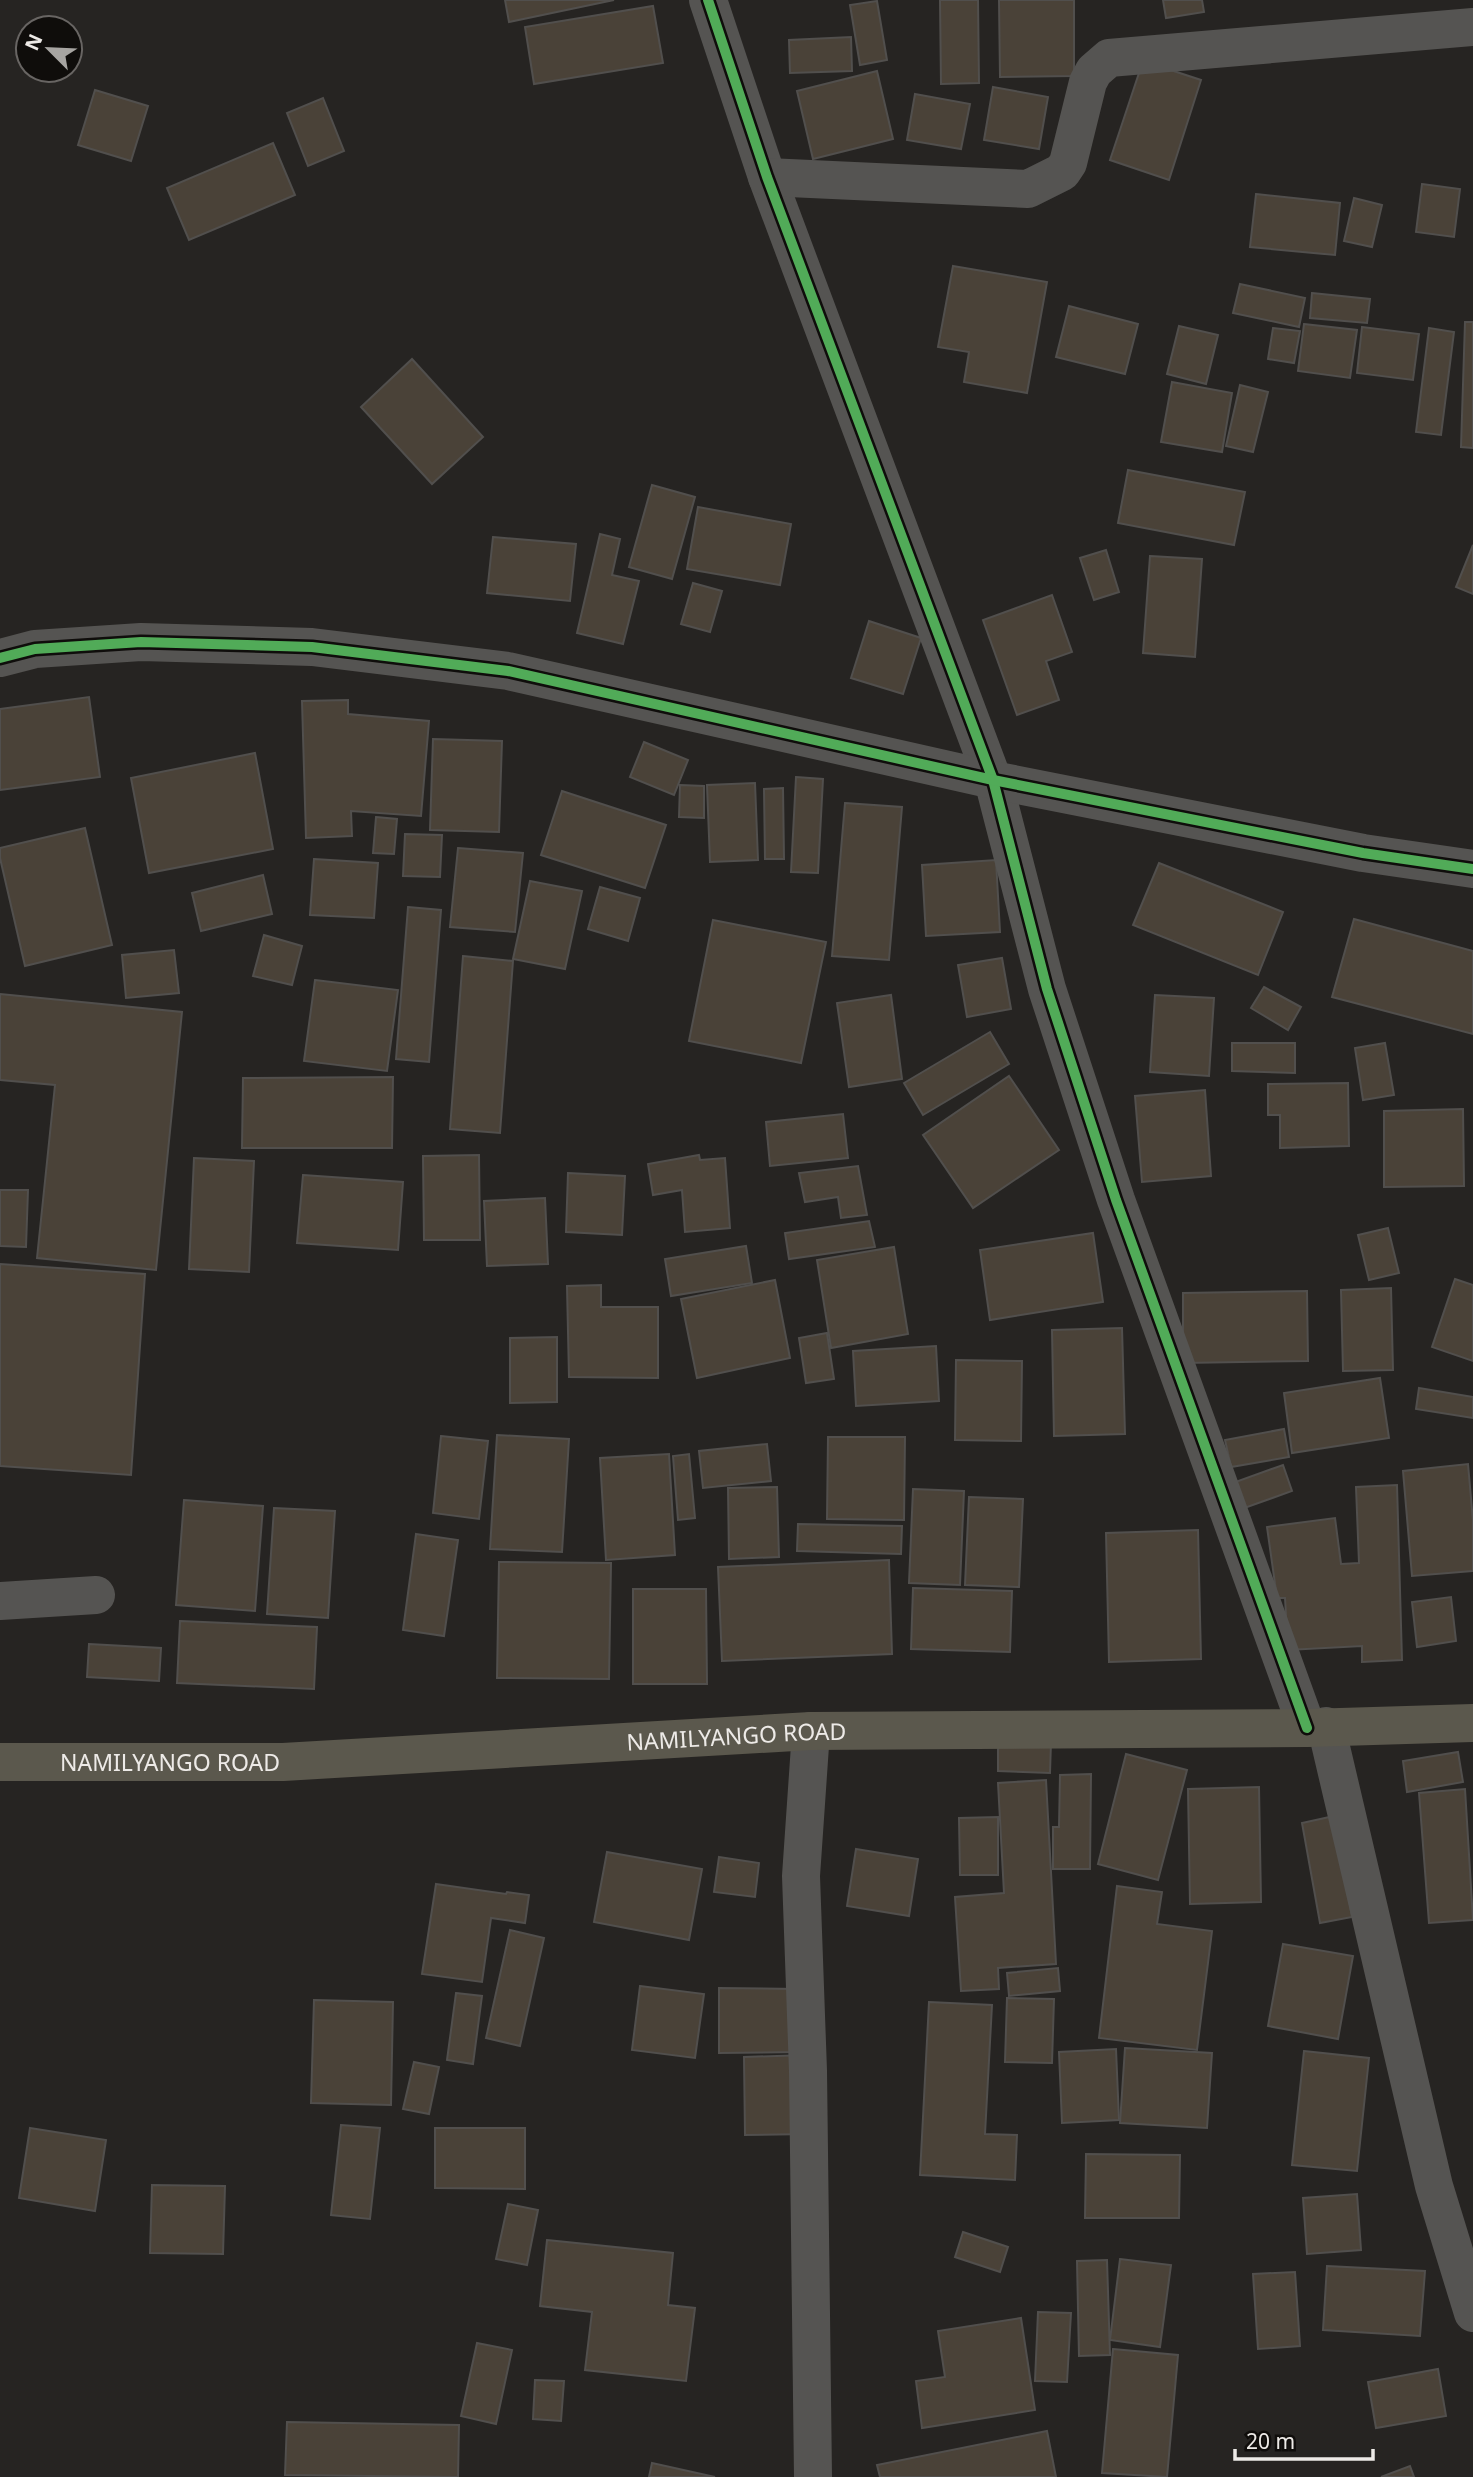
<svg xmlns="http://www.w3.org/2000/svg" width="1473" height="2477" font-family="'Noto Sans',sans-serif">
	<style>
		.building { fill: #4a4238; stroke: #514f4d; stroke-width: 2 }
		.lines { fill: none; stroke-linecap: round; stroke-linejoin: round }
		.minor { stroke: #555452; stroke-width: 38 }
		.major { stroke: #5b584d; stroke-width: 38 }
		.cycleway-casing { stroke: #0f0d0b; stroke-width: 15 }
		.cycleway { stroke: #51ab58; stroke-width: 10 }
		.labels { text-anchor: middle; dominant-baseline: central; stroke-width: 5; stroke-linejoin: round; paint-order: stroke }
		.street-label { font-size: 23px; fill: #edeae7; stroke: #0f0d0b }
	</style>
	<rect width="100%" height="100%" fill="#262422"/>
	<!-- building -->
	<g class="building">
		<polygon points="505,0 614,0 509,22"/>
		<polygon points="940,0 978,0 979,83 941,84"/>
		<polygon points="999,0 1074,0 1074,76 1000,77"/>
		<polygon points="1163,0 1202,0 1204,12 1166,18"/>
		<polygon points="877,1 887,60 860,65 850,5"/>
		<polygon points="653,6 663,63 534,84 525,27"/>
		<polygon points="851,37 852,71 790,73 789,40"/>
		<polygon points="1143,61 1201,80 1169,180 1110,160"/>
		<polygon points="877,71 893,139 813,159 797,91"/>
		<polygon points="993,87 1048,97 1039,149 984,140"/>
		<polygon points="95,90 148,106 131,161 78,145"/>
		<polygon points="915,94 970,104 961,149 907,140"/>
		<polygon points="323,98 344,151 308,166 287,113"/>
		<polygon points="273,143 295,195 189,240 167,188"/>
		<polygon points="1422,184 1460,189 1454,237 1416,232"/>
		<polygon points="1256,194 1340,203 1335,255 1250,247"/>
		<polygon points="1354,198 1382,205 1372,247 1344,241"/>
		<polygon points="953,266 1047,282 1027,393 964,382 969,352 938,347"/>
		<polygon points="1240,284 1305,298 1299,327 1233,313"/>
		<polygon points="1312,293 1370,299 1367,323 1310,318"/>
		<polygon points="1069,306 1138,324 1125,374 1056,357"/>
		<polygon points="1465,322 1473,322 1473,448 1461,447"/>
		<polygon points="1304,324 1357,330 1350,378 1298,371"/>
		<polygon points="1179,326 1218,335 1206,384 1167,374"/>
		<polygon points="1362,327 1419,334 1413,380 1357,373"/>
		<polygon points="1273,328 1300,331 1294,363 1268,359"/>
		<polygon points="1429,328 1454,332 1441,435 1416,432"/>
		<polygon points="412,359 483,437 432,484 361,407"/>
		<polygon points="1172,382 1232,393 1222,452 1161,442"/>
		<polygon points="1240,385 1268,392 1253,452 1226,446"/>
		<polygon points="1128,470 1245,492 1234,545 1118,523"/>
		<polygon points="652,485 695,497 672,579 629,567"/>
		<polygon points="698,507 791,524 780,585 687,569"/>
		<polygon points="600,534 620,539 612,575 639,581 623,644 577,633"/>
		<polygon points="493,537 576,544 570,601 487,593"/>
		<polygon points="1473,545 1473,594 1456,587"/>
		<polygon points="1106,550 1119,592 1094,600 1080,558"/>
		<polygon points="1150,556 1202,559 1195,657 1143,653"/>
		<polygon points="693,583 722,591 710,632 681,624"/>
		<polygon points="1052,595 1072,652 1046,661 1059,700 1017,715 983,620"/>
		<polygon points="869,621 921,638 903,694 851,678"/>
		<polygon points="89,697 100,777 0,790 0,709"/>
		<polygon points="348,700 348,714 429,721 421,816 351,811 352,836 306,838 302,701"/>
		<polygon points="433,739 502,741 499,832 430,830"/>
		<polygon points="644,742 688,760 674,795 630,777"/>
		<polygon points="255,753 273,849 149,873 131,778"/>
		<polygon points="796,777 823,779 818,873 791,872"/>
		<polygon points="755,783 758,860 710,862 707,785"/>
		<polygon points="680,785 704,786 704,818 679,817"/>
		<polygon points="783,788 784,859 765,859 764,789"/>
		<polygon points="562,791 666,825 645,888 541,855"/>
		<polygon points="845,803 902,807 889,960 832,956"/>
		<polygon points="376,817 397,819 394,854 373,853"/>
		<polygon points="85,828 112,945 25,966 0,858 0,848"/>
		<polygon points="405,834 442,835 440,877 403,876"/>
		<polygon points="458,848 523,853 515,932 450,927"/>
		<polygon points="314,859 378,863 374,918 310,915"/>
		<polygon points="996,860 1000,932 926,936 922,865"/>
		<polygon points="1159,863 1283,912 1258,975 1133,925"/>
		<polygon points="263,875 272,914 201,931 192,893"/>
		<polygon points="530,881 582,891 565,969 513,959"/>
		<polygon points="600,887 640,898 628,941 588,929"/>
		<polygon points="408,907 441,910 429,1062 396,1059"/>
		<polygon points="1354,919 1473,951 1473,1034 1332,997"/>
		<polygon points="713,920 826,942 801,1063 689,1041"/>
		<polygon points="264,935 302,946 292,985 253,976"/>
		<polygon points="174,950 179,993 126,998 122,955"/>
		<polygon points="463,956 513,961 500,1133 450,1129"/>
		<polygon points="1002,958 1011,1009 967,1017 958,965"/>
		<polygon points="315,980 398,990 387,1071 304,1061"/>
		<polygon points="1264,987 1301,1007 1288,1030 1251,1008"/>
		<polygon points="0,994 182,1012 156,1270 37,1258 55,1085 0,1080"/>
		<polygon points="891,995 902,1079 849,1087 837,1003"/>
		<polygon points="1155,995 1214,998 1209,1076 1150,1072"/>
		<polygon points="990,1032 1009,1064 923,1115 904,1083"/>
		<polygon points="1232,1043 1295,1043 1295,1073 1232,1071"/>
		<polygon points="1385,1043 1394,1095 1363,1100 1355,1048"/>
		<polygon points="1009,1076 1059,1150 973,1208 923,1135"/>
		<polygon points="393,1077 392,1148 242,1148 243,1078"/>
		<polygon points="1348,1083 1349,1146 1280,1148 1280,1115 1268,1115 1268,1084"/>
		<polygon points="1205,1090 1211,1176 1142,1182 1135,1096"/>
		<polygon points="1463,1109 1464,1186 1384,1187 1384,1111"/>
		<polygon points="843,1114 848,1158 770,1166 766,1122"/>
		<polygon points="479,1155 480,1240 424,1240 423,1156"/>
		<polygon points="699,1155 700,1160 725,1158 730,1228 685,1232 682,1190 653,1195 648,1164"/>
		<polygon points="194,1158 254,1161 249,1272 189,1269"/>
		<polygon points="858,1166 867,1215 841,1218 838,1197 805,1202 799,1173"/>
		<polygon points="568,1173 625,1176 622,1235 566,1232"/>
		<polygon points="303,1175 403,1182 398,1250 297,1243"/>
		<polygon points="0,1190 28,1190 26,1247 0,1246"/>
		<polygon points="545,1198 548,1264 487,1266 484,1201"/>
		<polygon points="869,1221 875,1247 789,1259 785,1233"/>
		<polygon points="1388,1228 1399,1273 1369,1280 1358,1235"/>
		<polygon points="1093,1233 1103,1302 990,1320 980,1250"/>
		<polygon points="746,1246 752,1283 671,1296 665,1259"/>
		<polygon points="894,1247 908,1334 831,1348 817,1260"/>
		<polygon points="0,1264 145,1274 131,1475 0,1466"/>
		<polygon points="1455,1279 1473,1285 1473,1361 1432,1347"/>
		<polygon points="775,1280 790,1358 697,1378 681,1299"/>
		<polygon points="601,1285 601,1307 658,1307 658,1378 569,1377 567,1286"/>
		<polygon points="1391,1288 1393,1370 1343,1371 1341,1290"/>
		<polygon points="1307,1291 1308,1361 1183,1363 1183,1293"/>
		<polygon points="1122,1328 1125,1434 1054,1436 1052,1330"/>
		<polygon points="827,1333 834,1379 806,1383 799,1338"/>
		<polygon points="557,1337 557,1402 510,1403 510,1338"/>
		<polygon points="936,1346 939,1401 856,1406 853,1351"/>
		<polygon points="956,1360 1022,1361 1021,1441 955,1440"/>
		<polygon points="1380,1378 1389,1438 1292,1453 1284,1393"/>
		<polygon points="1419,1388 1473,1397 1473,1418 1416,1409"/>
		<polygon points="1284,1429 1289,1457 1231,1467 1225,1440"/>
		<polygon points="497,1435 569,1439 562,1552 490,1549"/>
		<polygon points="441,1436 488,1441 479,1519 433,1513"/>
		<polygon points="828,1437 905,1437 904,1520 827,1519"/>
		<polygon points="767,1444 771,1481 703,1488 699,1451"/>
		<polygon points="669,1454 675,1555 606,1560 600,1458"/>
		<polygon points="689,1454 695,1518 678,1520 673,1456"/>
		<polygon points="1468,1464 1473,1521 1473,1571 1412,1576 1403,1471"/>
		<polygon points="1283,1465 1292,1491 1236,1511 1227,1485"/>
		<polygon points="1397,1485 1402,1660 1362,1662 1362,1646 1288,1650 1285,1598 1277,1598 1267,1527 1335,1518 1341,1564 1359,1563 1356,1487"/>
		<polygon points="777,1487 779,1557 729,1559 728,1488"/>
		<polygon points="913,1489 964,1491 960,1585 909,1583"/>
		<polygon points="969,1497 1023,1499 1019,1587 965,1585"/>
		<polygon points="184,1500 263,1506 255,1611 176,1605"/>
		<polygon points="274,1508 335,1511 328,1618 267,1614"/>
		<polygon points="798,1524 902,1526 901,1554 797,1551"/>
		<polygon points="1198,1530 1201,1659 1109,1662 1106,1533"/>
		<polygon points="416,1534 458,1540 444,1636 403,1630"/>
		<polygon points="889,1560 892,1654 722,1661 718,1567"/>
		<polygon points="499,1562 611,1563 609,1679 497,1678"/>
		<polygon points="913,1588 1012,1591 1010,1652 911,1649"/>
		<polygon points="633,1589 706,1589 707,1684 633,1684"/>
		<polygon points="1451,1597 1456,1641 1417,1647 1412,1602"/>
		<polygon points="180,1621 317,1627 314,1689 177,1683"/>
		<polygon points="89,1644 161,1648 159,1681 87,1677"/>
		<polygon points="998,1741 1051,1742 1050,1773 998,1771"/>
		<polygon points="1458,1752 1463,1782 1407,1792 1403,1761"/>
		<polygon points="1126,1754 1187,1770 1158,1880 1098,1864"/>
		<polygon points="1091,1774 1090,1869 1053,1869 1053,1827 1059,1827 1060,1775"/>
		<polygon points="1046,1780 1056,1964 998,1968 999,1989 961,1991 955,1897 1004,1893 998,1783"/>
		<polygon points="1259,1787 1261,1902 1190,1904 1188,1789"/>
		<polygon points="1465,1789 1473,1920 1429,1923 1419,1793"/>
		<polygon points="1334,1816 1352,1917 1320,1923 1302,1823"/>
		<polygon points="998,1817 998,1875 960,1875 959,1818"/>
		<polygon points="856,1849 918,1859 909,1916 847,1906"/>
		<polygon points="607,1852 702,1869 689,1940 594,1922"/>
		<polygon points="719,1857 759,1863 755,1897 714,1892"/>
		<polygon points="436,1884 506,1894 507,1892 529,1895 525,1923 491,1918 482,1982 422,1974"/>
		<polygon points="1117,1886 1162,1892 1157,1924 1212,1931 1197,2050 1099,2038"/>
		<polygon points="510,1930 544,1938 520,2046 486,2038"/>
		<polygon points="1283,1944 1353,1956 1338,2039 1268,2026"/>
		<polygon points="1058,1968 1060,1991 1009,1996 1007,1973"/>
		<polygon points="640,1986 704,1994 695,2058 632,2050"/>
		<polygon points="719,1988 799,1989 799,2052 719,2053"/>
		<polygon points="456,1993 482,1996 473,2064 447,2060"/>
		<polygon points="1007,1998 1054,1999 1052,2063 1005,2062"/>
		<polygon points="314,2000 393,2002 391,2105 311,2103"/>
		<polygon points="929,2002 992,2005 985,2134 1017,2135 1015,2180 920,2175"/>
		<polygon points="1125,2048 1212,2053 1207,2128 1120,2123"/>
		<polygon points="1116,2049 1119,2120 1062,2123 1059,2052"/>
		<polygon points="1304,2051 1369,2058 1357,2171 1292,2165"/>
		<polygon points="806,2055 808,2134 745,2135 744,2057"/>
		<polygon points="414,2062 439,2067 429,2114 403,2109"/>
		<polygon points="341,2125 380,2128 370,2219 331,2215"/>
		<polygon points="30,2128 106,2140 95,2211 19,2198"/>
		<polygon points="435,2128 525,2128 525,2189 435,2188"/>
		<polygon points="1086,2154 1180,2155 1179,2218 1085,2218"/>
		<polygon points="152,2185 225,2186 223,2254 150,2253"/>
		<polygon points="1357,2194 1361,2250 1307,2254 1303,2198"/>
		<polygon points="508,2204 538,2210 527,2265 496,2259"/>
		<polygon points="963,2232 1008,2247 1000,2272 955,2257"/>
		<polygon points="547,2240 673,2253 668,2305 695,2308 686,2381 585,2370 592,2312 540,2306"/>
		<polygon points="1120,2259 1171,2265 1160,2347 1110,2340"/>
		<polygon points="1107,2260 1110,2355 1079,2356 1077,2261"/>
		<polygon points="1327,2266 1425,2271 1420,2336 1323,2330"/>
		<polygon points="1295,2272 1300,2346 1258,2349 1253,2274"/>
		<polygon points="1038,2312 1071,2313 1067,2382 1035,2381"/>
		<polygon points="1021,2318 1035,2410 922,2428 916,2381 945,2377 938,2331"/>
		<polygon points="477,2343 512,2350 496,2424 461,2416"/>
		<polygon points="1113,2349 1178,2355 1167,2477 1102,2473"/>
		<polygon points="1438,2369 1446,2416 1376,2428 1368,2382"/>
		<polygon points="535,2380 564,2381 561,2421 533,2419"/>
		<polygon points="287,2422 459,2425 458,2477 285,2475"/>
		<polygon points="1047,2431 1056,2477 880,2477 877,2465"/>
		<polygon points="652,2463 715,2477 649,2477"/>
		<polygon points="1410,2466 1414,2477 1381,2477"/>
	</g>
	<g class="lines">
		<!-- minor -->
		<g class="minor">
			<polyline points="708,0 767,177 993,780 1047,989 1116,1200 1307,1728"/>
			<polyline points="767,177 1028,189 1062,172 1068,163 1088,82 1094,71 1109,58 1473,27"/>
			<polyline points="0,658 35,649 141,642 312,647 508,671 993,780 1363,853 1473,869"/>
			<polyline points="0,1601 96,1595"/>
			<polyline points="1326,1726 1434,2186 1473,2313"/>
			<polyline points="811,1731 801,1876 808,2071 813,2477"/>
		</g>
		<!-- major -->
		<path class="major" id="s1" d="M0,1762h283l528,-31 496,-3 166,-5"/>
		<defs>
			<g id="cycleway">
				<polyline points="708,0 767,177 993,780 1047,989 1116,1200 1307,1728"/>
				<polyline points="0,658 35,649 141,642 312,647 508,671 993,780 1363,853 1473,869"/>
			</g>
		</defs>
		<!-- cycleway casing -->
		<use href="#cycleway" class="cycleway-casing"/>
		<!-- cycleway -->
		<use href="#cycleway" class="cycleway"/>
	</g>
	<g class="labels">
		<!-- street labels -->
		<g class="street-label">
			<text stroke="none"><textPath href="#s1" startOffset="737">NAMILYANGO ROAD</textPath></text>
			<text stroke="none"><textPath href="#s1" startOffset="170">NAMILYANGO ROAD</textPath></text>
		</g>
	</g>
	<!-- north arrow -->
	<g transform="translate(49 49) rotate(294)"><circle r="33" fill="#0f0d0b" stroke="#686563" stroke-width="2"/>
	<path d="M0-5L12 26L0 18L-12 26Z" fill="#a7a5a2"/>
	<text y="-10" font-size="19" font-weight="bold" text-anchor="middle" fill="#edeae7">N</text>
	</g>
	<!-- scale -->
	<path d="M1235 2449v10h138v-10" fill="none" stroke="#edeae7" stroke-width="3.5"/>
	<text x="1246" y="2449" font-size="21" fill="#edeae7" stroke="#0f0d0b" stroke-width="5" paint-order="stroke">20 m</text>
</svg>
